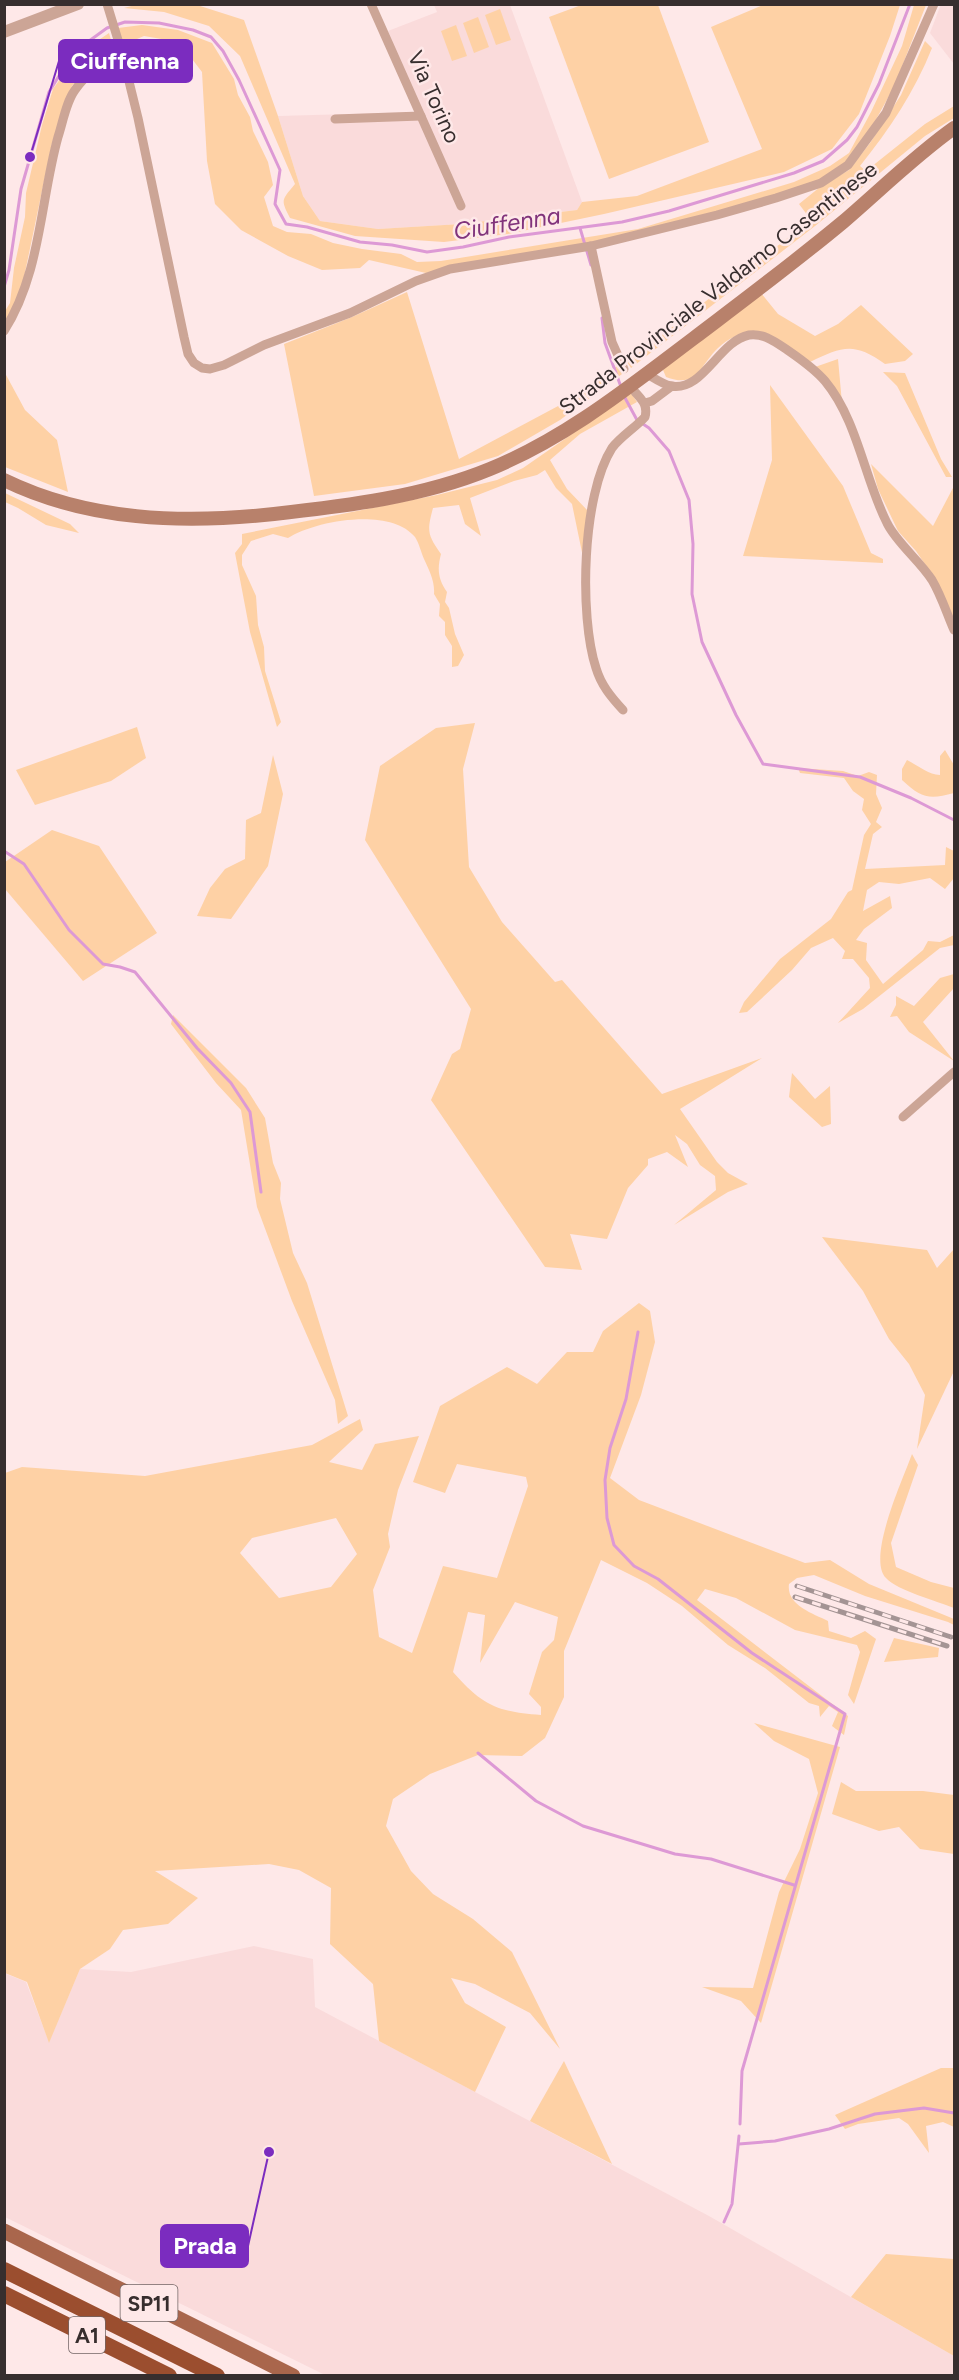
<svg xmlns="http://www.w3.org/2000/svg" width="959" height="2380" font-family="Figtree,sans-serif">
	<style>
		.built { fill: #fadbdb }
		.green { fill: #fed1a5; fill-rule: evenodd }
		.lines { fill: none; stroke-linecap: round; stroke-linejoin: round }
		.stream { stroke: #dd99d5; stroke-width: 3 }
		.minor { stroke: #cca596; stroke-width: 9 }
		.tertiary { stroke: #cca596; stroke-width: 12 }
		.secondary { stroke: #b8816b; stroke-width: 14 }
		.primary { stroke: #a9664c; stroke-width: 15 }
		.motorway { stroke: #9b4e2f; stroke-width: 16 }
		.rail-casing { stroke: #a49494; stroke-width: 5 }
		.rail { stroke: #fee8e8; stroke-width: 3; stroke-dasharray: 9; stroke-linecap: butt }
		.labels { text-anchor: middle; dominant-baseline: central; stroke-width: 5; stroke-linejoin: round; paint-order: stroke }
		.shield { fill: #fee8e8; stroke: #736666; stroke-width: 1.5 }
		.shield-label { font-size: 21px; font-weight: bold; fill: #372e2e }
		.street-label { font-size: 22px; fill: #372e2e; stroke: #fee8e8 }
		.water-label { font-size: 24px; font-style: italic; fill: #81337b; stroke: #fee8e8 }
		.leader { fill: none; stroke: #7b2cbf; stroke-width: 2 }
		.callout-dot { fill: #7b2cbf; stroke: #fee8e8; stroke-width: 2 }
		.callout { fill: #7b2cbf; stroke: #7b2cbf; stroke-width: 2 }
		.callout-label { font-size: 24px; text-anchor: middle; font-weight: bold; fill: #fff }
	</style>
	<rect width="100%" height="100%" fill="#fee8e8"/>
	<!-- built -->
	<g class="built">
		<polygon points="941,4 954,5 954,64 930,33"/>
		<polygon points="434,5 510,5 582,202 577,210 461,224 378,229 320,221 303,196 278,116 420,112 388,31 437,12"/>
		<polygon points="254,1946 313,1959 315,2007 709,2216 954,2356 954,2375 325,2375 5,2217 4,1973 26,1982 49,2042 80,1969 131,1972"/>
	</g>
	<!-- green -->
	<g class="green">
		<polygon points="584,4 658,5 709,142 609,179 549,17"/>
		<path d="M135,5h62l47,15 34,96 25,80 17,25 58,8 83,-5 116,-14 5,-8 55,-6 125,-47 -51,-122 52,-22h137l-10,31 -31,78 -27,35 -48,23 -180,42 -96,20 -64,8 -89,-6 -65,-18c-10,-19 -8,-18 5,-34l-55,-128 -31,-30 -45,-14 -40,-4z"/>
		<polygon points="914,5 926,5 894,87 869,132 847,162 819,180 752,202 638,233 426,273 369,260 360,268 322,270 288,256 241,230 215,204 207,161 202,72 179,42 144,36 123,45 118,28 142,25 178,30 212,43 234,79 238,95 250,117 253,131 268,162 273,185 264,197 273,226 287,232 311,234 333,243 362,249 401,254 417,262 441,261 638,229 794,182 830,166 849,153 871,112 902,46"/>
		<polygon points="500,9 511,40 496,45 485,15"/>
		<polygon points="478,17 489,47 474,53 463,23"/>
		<polygon points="456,25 467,56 452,61 441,31"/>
		<polygon points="109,33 113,47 107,54 93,59 72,86 52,143 23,282 13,309 5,323 5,311 10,303 14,268 25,217 26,193 42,125 53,89 78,54"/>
		<path d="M925,41l7,7c-17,43 -43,82 -72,118l6,5 59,-47 29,-18v12l-29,18 -110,90 -184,142 -4,-6 184,-142 -12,-16 21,-17 29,-17 21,-27 31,-48z"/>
		<polygon points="407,292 459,459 560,405 617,366 622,374 560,420 498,456 405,484 314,496 284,344 352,317"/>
		<path d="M761,293l17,21 37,22 23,-12 23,-19 52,49 -8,7 -20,3c-31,-22 -42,-18 -75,-2l-58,-31c-14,3 -23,7 -34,17 -19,18 -20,41 -52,29l-3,-7 6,-7z"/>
		<polygon points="838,359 842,403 815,367"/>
		<polygon points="883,372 905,373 941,459 952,477 946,477 897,386"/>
		<polygon points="5,373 25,410 57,440 68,492 5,467"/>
		<polygon points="770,385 843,486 871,553 883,559 883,563 743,556 772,460"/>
		<path d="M631,393l6,9 -57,32 -30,26 17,29 21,22 -4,51 -12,-58 -16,-16 -11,-18 -8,5 -23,6 -44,17 11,38 -16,-12 -6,-19 -26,3c-6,23 -6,26 8,46 -4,15 -3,25 6,38l-2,10 4,6 6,26 9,21 -6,11 -6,1v-21l-7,-11v-13l-6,-6 1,-12 -6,-10c1,-13 -5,-24 -10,-35 -3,-7 -5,-16 -9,-22 -24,-30 -99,-17 -127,1l-15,-4 -22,7 -9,14v10l14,31 2,29 6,22 1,24 16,51 -4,5 -27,-95 -15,-79 7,-9v-10l195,-39 60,-15 26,-12z"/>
		<polygon points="871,464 933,526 954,486 954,619 937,582 916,551 898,531 878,489"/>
		<polygon points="5,493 70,524 79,533 46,525 18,508 5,502"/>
		<polygon points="475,723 463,769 469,867 502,922 555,982 562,980 662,1094 762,1058 680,1109 717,1162 728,1173 748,1184 728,1192 674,1225 716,1190 715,1176 700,1165 687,1144 675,1135 688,1167 667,1152 648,1159 648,1165 628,1188 607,1239 570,1234 582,1270 545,1267 431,1100 452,1054 460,1049 471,1009 365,840 380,766 436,728"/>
		<polygon points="137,727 146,758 111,781 35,805 16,770"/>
		<path d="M945,750l9,15v28c-25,7 -33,5 -52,-13v-11l5,-9c12,6 20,14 33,15v-19z"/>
		<polygon points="273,755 283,794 268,866 231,919 197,916 210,888 225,869 245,859 246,820 261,813"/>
		<polygon points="798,768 843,771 858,776 869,772 877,775 876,794 882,808 876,822 882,827 873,834 865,869 945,865 946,847 954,851 954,878 945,889 930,878 899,884 879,882 867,890 863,911 890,896 892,908 864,929 856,940 867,943 866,960 883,984 923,950 928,941 940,942 954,935 954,945 940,948 863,1009 838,1023 870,988 869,978 853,959 842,959 845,951 833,938 811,948 792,970 747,1012 739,1013 744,1002 780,959 831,919 848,892 852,890 864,835 871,824 862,810 864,799 853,791 844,778 800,773"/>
		<polygon points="52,830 99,846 157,933 83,981 5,889 5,862"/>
		<polygon points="954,974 954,988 923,1022 954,1061 909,1032 897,1016 890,1017 896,1005 896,996 914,1006 940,978"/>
		<polygon points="173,1015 246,1088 265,1118 273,1163 281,1183 280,1199 293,1253 307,1283 348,1416 338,1424 335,1400 292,1301 257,1207 241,1110 216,1083 171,1024"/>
		<polygon points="792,1073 815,1099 830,1086 831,1124 822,1127 789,1097"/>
		<polygon points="822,1237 927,1250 937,1268 954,1249 954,1371 917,1449 925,1395 909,1364 889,1339 863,1291"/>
		<path d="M639,1303l11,8 5,31 -14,53 -31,83 29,22 166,63 25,-3 39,24 85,35v6l-6,-3 -83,-26 -51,-21 -17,3 -8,6c-3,21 23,29 39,37l1,10 22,7 14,-7 11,8 -22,65 -6,-9 12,-43 -3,-7 -62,-15 -59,-32 -31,-9 -8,11 151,116 -4,19 -12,-9 6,-14 -9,-6 -9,11 -1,-11 -10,-3 -44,-35 -37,-23 -46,-39 -35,-23 -46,-23 -37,91v46l-19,41 -23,18 -44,-1 -48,19 -37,25 -7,27 25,45 22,23 40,25 39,33 48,97 -30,-36 -55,-29 -24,-6 14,25 41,24 -31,65 -96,-51 -6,-57 -43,-40 1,-56 -32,-18 -30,-6 -114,7 43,27 -30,26 -45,6 -13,19 -30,20 -31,74 -22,-61 -22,-9v-500l17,-6 123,9 167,-31 48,-26 3,11 -34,32 33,8 13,-26 44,-8 -21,54 -10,44 2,13 -17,43 6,47 33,16 31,-87 54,12 31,-92 -2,-9 -69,-13 -12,29 -32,-11 27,-76 67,-39 30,17 30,-32h26l10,-21zM336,1518l21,36 -26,33 -52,11 -39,-45 12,-15zM515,1602l43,15 -4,23 -12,12 -13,42 12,13v8c-44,-3 -59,-10 -88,-43l15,-60 17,3 -5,48z"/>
		<path d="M912,1454l6,11 -27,78 5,24 35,15 23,6v20c-17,-7 -56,-17 -68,-30 -20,-20 18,-101 26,-124z"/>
		<polygon points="894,1638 939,1648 938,1657 884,1662"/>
		<polygon points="754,1723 840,1747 761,2023 741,2001 702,1987 753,1988 779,1892 800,1849 818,1793 809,1759 774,1741"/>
		<polygon points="841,1782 856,1791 923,1791 954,1795 954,1854 920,1849 899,1827 879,1831 832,1814"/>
		<polygon points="564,2061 612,2164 530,2121"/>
		<polygon points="941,2068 954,2068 954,2127 943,2122 926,2126 929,2153 908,2124 899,2118 858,2124 845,2129 835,2115"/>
		<polygon points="886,2254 954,2259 954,2356 851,2297"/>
	</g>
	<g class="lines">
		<!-- stream -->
		<g class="stream">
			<polyline points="580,228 591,265"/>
			<polyline points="4,287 9,270 21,189 49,92 67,63 78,49 107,28 125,22 159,23 193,30 211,37 223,51 239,80 280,170 275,204 286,224 307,227 360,242 392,245 427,252 463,247 509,237 622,222 669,211 794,173 823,161 847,140 857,127 879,84 910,4"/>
			<polyline points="602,318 605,343 621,387"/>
			<polyline points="624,396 637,420 649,428 669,451 689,500 693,544 692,594 702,642 736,715 763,764 860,777 911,798 954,820"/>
			<polyline points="4,851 24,864 69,930 103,964 120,967 135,972 197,1048 231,1083 250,1112 261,1192"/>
			<polyline points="638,1332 626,1399 610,1448 605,1480 607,1518 614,1545 634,1566 658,1579 752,1653 845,1714 742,2071 740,2124"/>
			<polyline points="478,1753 536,1801 583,1826 675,1854 711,1859 794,1885"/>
			<polyline points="739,2144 775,2141 829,2129 875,2114 924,2108 954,2113"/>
			<polyline points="724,2222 732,2204 739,2136"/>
		</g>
		<!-- minor -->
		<g class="minor">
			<polyline points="371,4 461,206"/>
			<polyline points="122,53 138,118 184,337 188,354 194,363 202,368 210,369 224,365 264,345 350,313 416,281 450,269 591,246 717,215 776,198 821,183 848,165 886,113 934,4"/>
			<polyline points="335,119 421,116"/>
			<polyline points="591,246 612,342 624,369"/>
			<path d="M4,331c37,-58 36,-129 54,-194 5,-15 8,-35 17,-47 12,-18 28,-27 47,-37l-15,-49"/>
			<path d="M647,374c7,4 15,10 24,12 32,6 48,-45 78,-51 14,-2 25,6 37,14 13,9 28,19 39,32 33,40 39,97 62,142 9,19 33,38 45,57 9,15 15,34 22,50"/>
			<polyline points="645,403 652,401 672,386"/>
			<path d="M623,710c-12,-13 -22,-25 -27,-42 -17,-52 -14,-173 16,-220 8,-11 24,-21 33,-31 3,-12 -3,-17 -10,-25"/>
			<polyline points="903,1117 954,1072"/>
		</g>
		<!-- tertiary -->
		<polyline class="tertiary" points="4,32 78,4"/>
		<!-- secondary -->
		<path class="secondary" d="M4,480c84,41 179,44 270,34 72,-8 148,-17 216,-45 76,-31 139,-82 204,-131 50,-38 101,-76 149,-116 35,-30 74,-68 111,-94"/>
		<!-- primary -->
		<polyline class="primary" points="4,2231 293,2376"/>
		<!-- motorway -->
		<g class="motorway">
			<polyline points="4,2270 217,2376"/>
			<polyline points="4,2294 169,2376"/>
		</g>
		<defs>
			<g id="rail">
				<polyline points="797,1586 951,1637"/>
				<polyline points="795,1597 947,1646"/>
			</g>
		</defs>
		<!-- rail casing -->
		<use href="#rail" class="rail-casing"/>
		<!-- rail -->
		<use href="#rail" class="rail"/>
	</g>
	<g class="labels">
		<!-- shield labels -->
		<g class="shield">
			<rect x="120.5" y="2285" width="57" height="36" rx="4.5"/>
			<rect x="69" y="2317" width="36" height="36" rx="4.5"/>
		</g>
		<g class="shield-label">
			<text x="149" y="2303">SP11</text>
			<text x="87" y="2335">A1</text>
		</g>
		<!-- street labels -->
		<g class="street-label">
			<text transform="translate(434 97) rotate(66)">Via Torino</text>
			<text transform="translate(718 288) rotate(-38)">Strada Provinciale Valdarno Casentinese</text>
		</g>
		<!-- water labels -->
		<g class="water-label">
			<text transform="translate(507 223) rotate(-9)">Ciuffenna</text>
		</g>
	</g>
	<!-- callouts -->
	<path class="leader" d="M30 157L59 61M269 2152L248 2246"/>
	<g class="callout-dot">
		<circle cx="30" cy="157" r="6"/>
		<circle cx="269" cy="2152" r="6"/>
	</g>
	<g class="callout">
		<rect x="59" y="40" width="133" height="42" rx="6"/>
		<rect x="161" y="2225" width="87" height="42" rx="6"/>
	</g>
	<g class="callout-label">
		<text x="125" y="69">Ciuffenna</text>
		<text x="205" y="2254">Prada</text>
	</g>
	<!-- border -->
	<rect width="959" height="2380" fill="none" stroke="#372e2e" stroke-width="12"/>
</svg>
